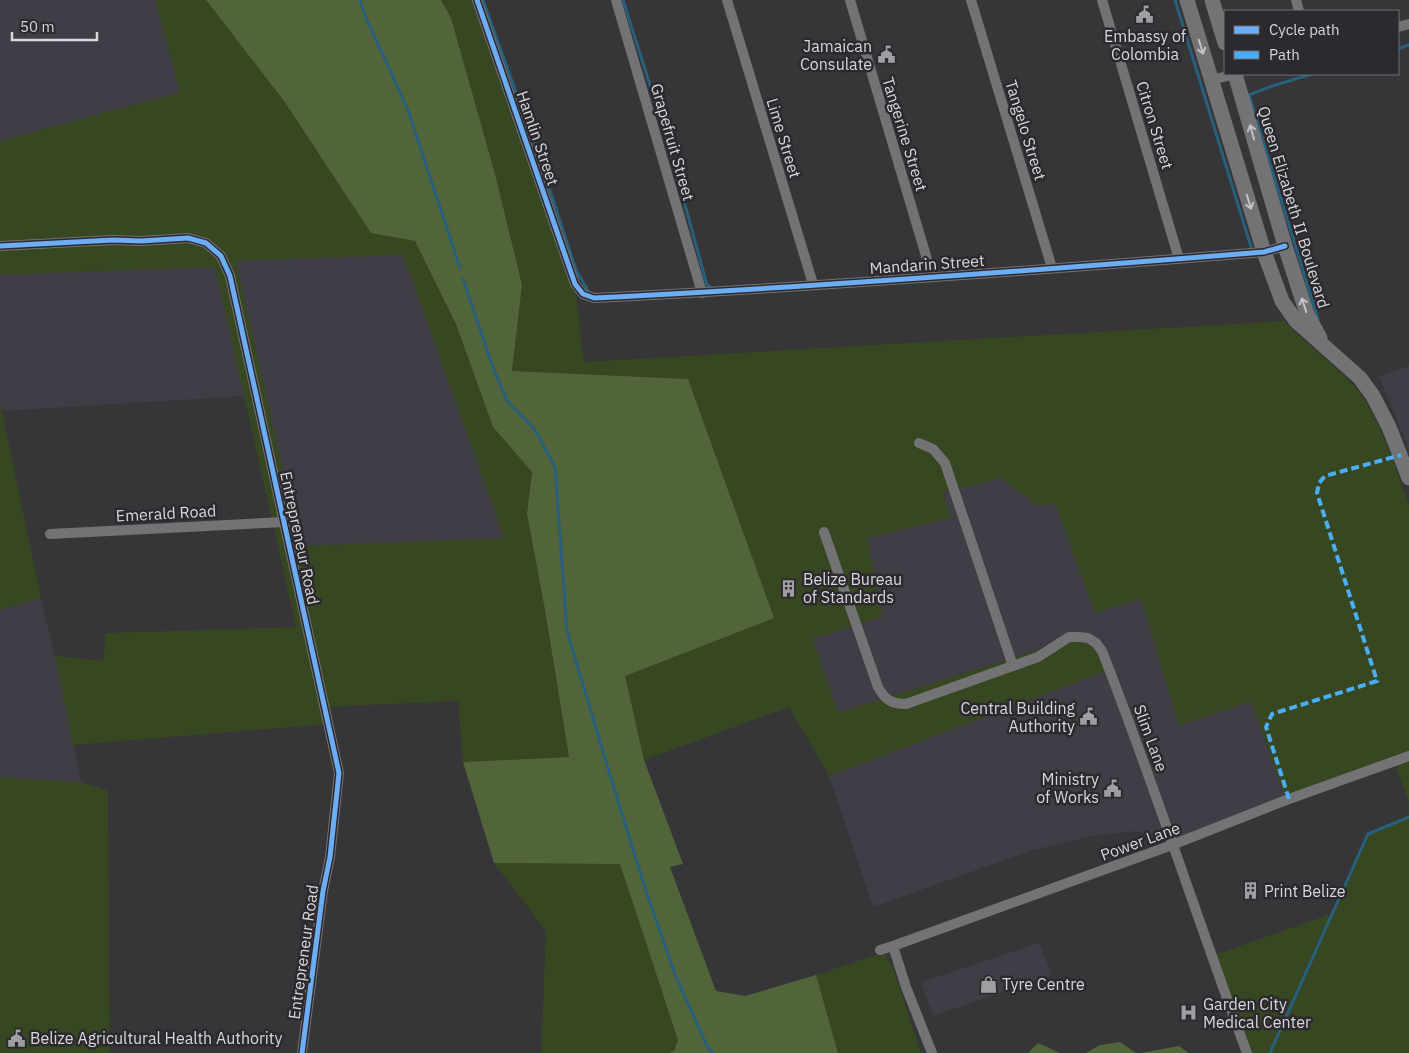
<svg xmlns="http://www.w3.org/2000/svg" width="1409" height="1053" font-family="'IBM Plex Sans',sans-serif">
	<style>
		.built { fill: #413d46 }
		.green { fill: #364721; fill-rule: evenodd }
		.forest { fill: #52653a }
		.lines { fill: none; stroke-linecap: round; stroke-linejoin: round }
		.stream { stroke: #28607c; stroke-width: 3 }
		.street { stroke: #737274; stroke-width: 10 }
		.secondary { stroke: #737274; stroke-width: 15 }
		.quiet { stroke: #49aef6; stroke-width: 4; stroke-dasharray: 8 4; stroke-linecap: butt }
		.cycleway-casing { stroke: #2c2a2f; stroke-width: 8 }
		.cycleway { stroke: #6dadf4; stroke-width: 5 }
		.oneway { stroke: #c4c2c6 }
		.labels { text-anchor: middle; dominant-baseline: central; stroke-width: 5; stroke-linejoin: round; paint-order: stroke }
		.poi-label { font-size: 16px; fill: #d8d6da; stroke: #2c2a2f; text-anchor: start }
		.street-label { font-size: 16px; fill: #d8d6da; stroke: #2c2a2f }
	</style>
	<rect width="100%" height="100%" fill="#363538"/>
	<!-- built -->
	<g class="built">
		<polygon points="0,0 155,0 180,92 0,141"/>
		<polygon points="403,254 504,538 300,546 235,261"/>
		<polygon points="215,267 245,396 2,411 0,402 0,275"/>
		<polygon points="1409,366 1409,450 1379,376"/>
		<polygon points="1001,478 1036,505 1055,504 1095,613 1141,599 1179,726 1251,701 1285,798 1172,845 1137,831 1091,836 1030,851 873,907 829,776 1109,670 1069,637 1025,654 838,714 812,639 883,616 867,538 951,518 942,493"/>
		<polygon points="41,598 55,656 81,782 0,777 0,610"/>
		<polygon points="1039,943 1052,975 933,1016 921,982"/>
	</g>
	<!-- green -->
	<g class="green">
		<path d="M155,0h51l78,101 87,132 44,7 41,84 37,103 39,45 -5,42 18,96 24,147 -106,5 -5,-61 -133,6 4,17 -256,21 -18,-89 49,5 1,-28 191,-6 -81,-360 -215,8v-134l180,-49zM403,255l101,283 -204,8 -64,-285z"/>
		<path d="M441,0h36l98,284 9,78 700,-41c22,23 49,42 70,65 24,27 43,85 55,119v298l-15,-41 -109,36 -34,-97 -72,25 -38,-127 -46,14 -40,-109 -19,1 -35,-27 -58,15 8,25 -84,20 16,78 -70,23 25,74 187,-59 44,-17 19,1 21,32 -280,106 -40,-69 -145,53 -20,-85 149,-57 -85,-239 -176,-8 10,-86 -71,-267z"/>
		<polygon points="0,402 41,598 0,610"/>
		<polygon points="0,777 81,782 108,791 110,1053 0,1053"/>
		<polygon points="1409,817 1409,1053 1247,1053 1211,956 1333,913 1368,834"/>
		<polygon points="494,863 620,863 678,1040 674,1051 669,1053 541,1053 546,931"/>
		<polygon points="879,954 884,954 893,967 921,1053 838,1053 816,975"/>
	</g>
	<!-- forest -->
	<g class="forest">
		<polygon points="206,0 441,0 451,18 495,174 522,285 512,371 688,379 774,618 625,676 644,760 683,864 670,867 716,991 745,996 816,975 838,1053 669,1053 674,1051 678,1040 620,864 494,863 463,762 569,757 545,610 527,514 532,472 493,427 456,324 415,241 371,233 284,101"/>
		<polygon points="1120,1042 1136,1053 1086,1053 1100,1045"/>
		<polygon points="1038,1043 1058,1052 1059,1053 1028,1053"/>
		<polygon points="1179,1046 1189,1053 1141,1053"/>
	</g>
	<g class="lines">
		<!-- stream -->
		<g class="stream">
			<polyline points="360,0 366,18 408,110 460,268"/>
			<polyline points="483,0 540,160 576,270 588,291"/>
			<polyline points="623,0 665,132 707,285 713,288"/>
			<polyline points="1175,0 1251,247"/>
			<polyline points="1398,49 1409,45"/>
			<polyline points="1312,74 1272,86 1249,95 1318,319"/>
			<polyline points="463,279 492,365 507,401 535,430 555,467 567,631 616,795 648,897 676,977 708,1048 713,1053"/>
			<polyline points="1270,1053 1368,834 1409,817"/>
		</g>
		<!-- street -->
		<g class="street">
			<path d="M477,0l98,284 8,10 11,4c223,-11 447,-28 670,-46l21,-6"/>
			<polyline points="616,0 702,293"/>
			<polyline points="727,0 813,284"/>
			<polyline points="850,0 932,276"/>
			<polyline points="971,0 1052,268"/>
			<polyline points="1102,0 1179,259"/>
			<polyline points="1296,0 1299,11"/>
			<polyline points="1398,27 1409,24"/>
			<polyline points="1211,80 1236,74"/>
			<polyline points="0,246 113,240 141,241 188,238 206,243 221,256 230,276 339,773 330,857 323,891 302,1053"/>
			<polyline points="919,443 933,449 945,463 1013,666"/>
			<path d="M824,532l54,155c7,13 14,17 28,17l132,-47 31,-20h10l9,1 8,5 6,8c52,132 95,268 145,402"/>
			<polyline points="50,534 284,522"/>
			<polyline points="893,946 906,987 932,1053"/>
			<polyline points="880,950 893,946 1172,845 1289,799 1409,756"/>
		</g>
		<!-- secondary -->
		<g class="secondary">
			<polyline points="1187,0 1264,252 1282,301 1296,321 1360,378 1373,396 1389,427 1409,478"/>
			<polyline points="1212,0 1225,43"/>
			<polyline points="1235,74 1285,246 1307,314 1320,338"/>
		</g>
		<!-- quiet -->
		<polyline class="quiet" points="1289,799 1266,727 1272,714 1377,681 1317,493 1319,483 1325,476 1401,455"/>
		<defs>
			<g id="cycleway">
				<path d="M477,0l98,284 8,10 11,4c223,-11 447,-28 670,-46l21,-6"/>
				<polyline points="0,246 113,240 141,241 188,238 206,243 221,256 230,276 339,773 330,857 323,891 302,1053"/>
			</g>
		</defs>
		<!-- cycleway casing -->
		<use href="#cycleway" class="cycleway-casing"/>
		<!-- cycleway -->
		<use href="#cycleway" class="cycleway"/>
	</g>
	<!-- one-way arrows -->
	<defs><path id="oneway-shaft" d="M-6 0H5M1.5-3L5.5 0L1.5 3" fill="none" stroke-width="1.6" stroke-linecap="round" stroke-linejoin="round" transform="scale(1.25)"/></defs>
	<g class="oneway">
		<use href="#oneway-shaft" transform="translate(1201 47) rotate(73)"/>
		<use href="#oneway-shaft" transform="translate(1252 132) rotate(-106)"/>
		<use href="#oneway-shaft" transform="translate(1249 202) rotate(73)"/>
		<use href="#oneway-shaft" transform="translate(1304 305) rotate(-108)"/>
	</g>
	<!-- icons -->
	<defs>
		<symbol id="civic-bare" viewBox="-9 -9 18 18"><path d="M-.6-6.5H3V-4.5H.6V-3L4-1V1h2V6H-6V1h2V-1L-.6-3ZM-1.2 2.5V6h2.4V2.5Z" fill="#9f9ea1" stroke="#2c2a2f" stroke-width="2.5" paint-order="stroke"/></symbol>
		<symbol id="building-bare" viewBox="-9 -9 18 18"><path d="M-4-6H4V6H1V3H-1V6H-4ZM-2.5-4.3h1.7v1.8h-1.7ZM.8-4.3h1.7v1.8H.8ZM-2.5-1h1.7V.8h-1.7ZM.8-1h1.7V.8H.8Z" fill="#9f9ea1" stroke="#2c2a2f" stroke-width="2.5" paint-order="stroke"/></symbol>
		<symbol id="shop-bare" viewBox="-9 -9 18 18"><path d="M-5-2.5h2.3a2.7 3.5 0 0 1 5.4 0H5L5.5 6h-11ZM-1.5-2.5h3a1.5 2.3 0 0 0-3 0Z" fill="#9f9ea1" stroke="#2c2a2f" stroke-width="2.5" paint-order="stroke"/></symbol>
		<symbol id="hospital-bare" viewBox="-9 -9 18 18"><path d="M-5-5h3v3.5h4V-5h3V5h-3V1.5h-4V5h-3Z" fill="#9f9ea1" stroke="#2c2a2f" stroke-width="2.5" paint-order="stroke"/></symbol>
	</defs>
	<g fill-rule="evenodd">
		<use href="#civic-bare" x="1132" y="2" width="25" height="25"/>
		<use href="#civic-bare" x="874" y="42" width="25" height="25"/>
		<use href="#building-bare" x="776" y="576" width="25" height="25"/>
		<use href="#civic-bare" x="1076" y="704" width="25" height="25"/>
		<use href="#civic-bare" x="1100" y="776" width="25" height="25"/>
		<use href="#building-bare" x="1238" y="878" width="25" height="25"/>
		<use href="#shop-bare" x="976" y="972" width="25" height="25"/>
		<use href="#hospital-bare" x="1176" y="1000" width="25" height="25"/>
		<use href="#civic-bare" x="4" y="1026" width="25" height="25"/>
	</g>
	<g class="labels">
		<!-- poi labels -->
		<g class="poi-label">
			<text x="1145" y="36" text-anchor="middle">Embassy of<tspan x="1145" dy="18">Colombia</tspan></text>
			<text x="872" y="46" text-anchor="end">Jamaican<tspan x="872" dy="18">Consulate</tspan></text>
			<text x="803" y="579">Belize Bureau<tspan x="803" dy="18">of Standards</tspan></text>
			<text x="1075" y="708" text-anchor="end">Central Building<tspan x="1075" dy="18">Authority</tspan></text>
			<text x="1099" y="779" text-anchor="end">Ministry<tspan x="1099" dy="18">of Works</tspan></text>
			<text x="1264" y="891">Print Belize</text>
			<text x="1002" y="984">Tyre Centre</text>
			<text x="1203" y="1004">Garden City<tspan x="1203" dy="18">Medical Center</tspan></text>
			<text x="30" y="1038">Belize Agricultural Health Authority</text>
		</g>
		<!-- street labels -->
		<g class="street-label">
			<text transform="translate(1155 125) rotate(73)">Citron Street</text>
			<text transform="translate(1026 130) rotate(73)">Tangelo Street</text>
			<text transform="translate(905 134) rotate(73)">Tangerine Street</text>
			<text transform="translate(538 138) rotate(71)">Hamlin Street</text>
			<text transform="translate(784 138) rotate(73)">Lime Street</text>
			<text transform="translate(673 142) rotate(74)">Grapefruit Street</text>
			<text transform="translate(1294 207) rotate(73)">Queen Elizabeth II Boulevard</text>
			<text transform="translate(927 264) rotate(-4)">Mandarin Street</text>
			<text transform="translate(166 513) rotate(-3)">Emerald Road</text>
			<text transform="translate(300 538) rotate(78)">Entrepreneur Road</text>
			<text transform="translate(1151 738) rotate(70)">Slim Lane</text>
			<text transform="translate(1140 841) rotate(-20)">Power Lane</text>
			<text transform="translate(303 952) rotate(-82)">Entrepreneur Road</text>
		</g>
	</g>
	<!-- legend -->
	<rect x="1224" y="10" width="175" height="65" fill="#2c2a2f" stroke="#716f73"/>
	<rect x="1234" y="26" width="25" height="8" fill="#6dadf4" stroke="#716f73"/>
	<text x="1269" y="35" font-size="15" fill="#d8d6da">Cycle path</text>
	<rect x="1234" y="51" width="25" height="8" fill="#49aef6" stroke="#716f73"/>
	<text x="1269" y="60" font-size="15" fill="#d8d6da">Path</text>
	<!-- scale -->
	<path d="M12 32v8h85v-8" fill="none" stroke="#d8d6da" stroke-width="2.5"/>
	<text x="20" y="32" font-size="15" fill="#d8d6da" stroke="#2c2a2f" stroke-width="4" paint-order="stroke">50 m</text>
</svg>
